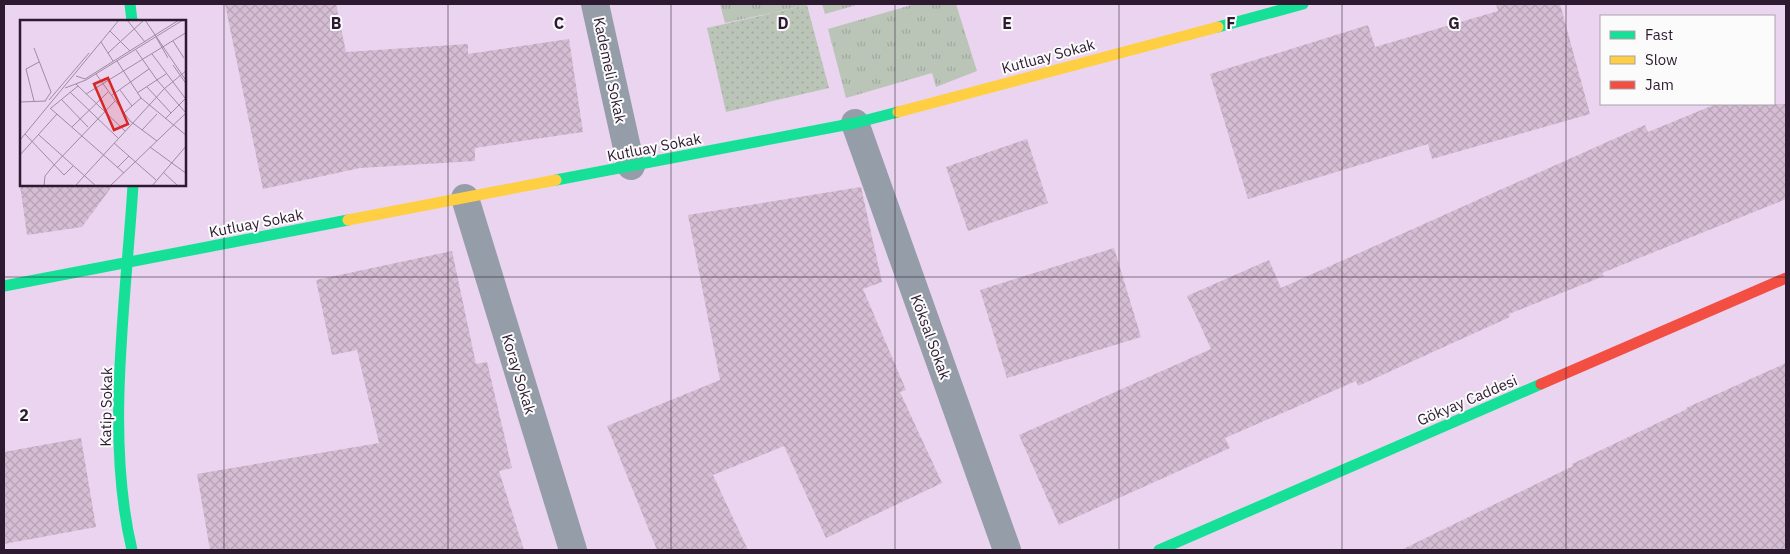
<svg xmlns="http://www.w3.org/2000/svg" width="1790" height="554" font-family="'IBM Plex Sans',sans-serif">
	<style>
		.grass { fill: url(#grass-tufts) }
		.park { fill: url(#park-dots) }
		.building { fill: url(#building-cross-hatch) }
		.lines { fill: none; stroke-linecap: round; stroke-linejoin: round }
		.street { stroke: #959da9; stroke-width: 28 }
		.fast { stroke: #16e098; stroke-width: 11 }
		.slow { stroke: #ffcf43; stroke-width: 11 }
		.jam { stroke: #f24e42; stroke-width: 11 }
		.grid { fill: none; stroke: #2d1a31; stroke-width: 1; stroke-opacity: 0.55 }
		.labels { text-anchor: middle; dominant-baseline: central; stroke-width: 4; stroke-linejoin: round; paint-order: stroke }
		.street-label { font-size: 15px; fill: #2d1a31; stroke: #fbfbfb }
		.inset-road { fill: none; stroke: #9f8aa4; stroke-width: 1 }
		.view { fill: #d62828; fill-opacity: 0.15; stroke: #d62828; stroke-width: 2.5 }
		.inset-edge { fill: none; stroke: #2d1a31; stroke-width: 2.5 }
		.grid-label { font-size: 16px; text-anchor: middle; font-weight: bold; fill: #2d1a31; stroke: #fbfbfb; stroke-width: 4; stroke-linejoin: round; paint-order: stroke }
	</style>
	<defs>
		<pattern id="grass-tufts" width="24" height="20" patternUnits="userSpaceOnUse" patternTransform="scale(1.25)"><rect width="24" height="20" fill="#bac5b8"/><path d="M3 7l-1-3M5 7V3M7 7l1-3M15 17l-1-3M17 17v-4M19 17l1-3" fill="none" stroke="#a0a99f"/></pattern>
		<pattern id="park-dots" width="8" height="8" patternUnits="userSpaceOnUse" patternTransform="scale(1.25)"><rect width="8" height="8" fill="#bac5b8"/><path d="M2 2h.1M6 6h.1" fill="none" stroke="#a0a99f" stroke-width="1.8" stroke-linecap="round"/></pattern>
		<pattern id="building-cross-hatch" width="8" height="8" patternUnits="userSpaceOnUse" patternTransform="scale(1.25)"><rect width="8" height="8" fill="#d5bdd3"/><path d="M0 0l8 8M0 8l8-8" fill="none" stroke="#b7a2b6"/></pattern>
	</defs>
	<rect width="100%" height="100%" fill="#ebd4f0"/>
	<!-- grass -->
	<g class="grass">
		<polygon points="720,4 807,4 807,5 725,23"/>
		<polygon points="822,4 860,4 825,14"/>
		<polygon points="915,4 956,4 977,71 936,87 932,73 846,98 828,29"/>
	</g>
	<!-- park -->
	<polygon class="park" points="807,5 829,88 726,112 707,28"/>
	<!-- building -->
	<g class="building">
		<polygon points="225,4 336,4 346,52 468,44 468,54 569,39 583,132 475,148 475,161 360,168 263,189"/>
		<polygon points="1496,4 1560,4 1590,114 1432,159 1428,144 1248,199 1210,74 1368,25 1375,47 1498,11"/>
		<polygon points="1716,104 1786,104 1786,199 1602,273 1604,276 1509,314 1510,317 1358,386 1356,381 1225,438 1230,448 1059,525 1019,435 1211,349 1187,296 1269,260 1281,288 1645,125 1648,132"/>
		<polygon points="1027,139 1048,203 968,231 946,167"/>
		<polygon points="20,185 113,185 82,227 27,235"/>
		<polygon points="861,187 882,282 863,289 906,390 900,392 942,483 826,538 784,446 713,475 748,550 657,550 607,426 720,380 688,215"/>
		<polygon points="1114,248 1141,337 1007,378 980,290"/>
		<polygon points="452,251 476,364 487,362 512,468 499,471 524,550 210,550 197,474 379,443 357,350 332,355 316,280"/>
		<polygon points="1786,363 1786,550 1401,550 1573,466 1572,464 1687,409 1686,408"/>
		<polygon points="81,438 96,527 4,544 4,452"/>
	</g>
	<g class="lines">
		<!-- street -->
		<g class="street">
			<polyline points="595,4 631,166"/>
			<polyline points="855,123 1007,550"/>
			<polyline points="465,198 573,550"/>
		</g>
		<!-- fast -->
		<g class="fast">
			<polyline points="130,4 132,21"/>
			<polyline points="1218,27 1303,4"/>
			<polyline points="556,180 855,123 898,112"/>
			<polyline points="4,286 348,220"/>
			<path d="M132,550c-27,-113 -6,-249 1,-365"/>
			<polyline points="1159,550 1541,384"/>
		</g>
		<!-- slow -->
		<g class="slow">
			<polyline points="898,112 1218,27"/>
			<polyline points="348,220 556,180"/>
		</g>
		<!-- jam -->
		<polyline class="jam" points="1541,384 1786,278"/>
	</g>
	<!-- grid -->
	<path class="grid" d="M224,4v546M448,4v546M671,4v546M895,4v546M1119,4v546M1342,4v546M1566,4v546M4,277h1782"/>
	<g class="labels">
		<!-- street labels -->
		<g class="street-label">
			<text transform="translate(1048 56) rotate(-15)">Kutluay Sokak</text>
			<text transform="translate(610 70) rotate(78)">Kademeli Sokak</text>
			<text transform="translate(654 147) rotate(-11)">Kutluay Sokak</text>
			<text transform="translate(256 223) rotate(-11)">Kutluay Sokak</text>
			<text transform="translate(931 337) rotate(70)">Köksal Sokak</text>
			<text transform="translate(519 374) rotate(73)">Koray Sokak</text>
			<text transform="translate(1467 400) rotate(-23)">Gökyay Caddesi</text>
			<text transform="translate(106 407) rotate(-89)">Katip Sokak</text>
		</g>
	</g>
	<!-- overview -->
	<g transform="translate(20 20)">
		<rect width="166" height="166" fill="#ebd4f0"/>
		<path class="inset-road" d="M107,0l18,22M125,0l42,62M90,11l20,20M136,17l12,21M153,21l11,17M81,22l12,19M14,28l17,44 -6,9M116,30l21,30 29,33M88,33l36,-33M132,34l33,44M97,41l24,37 46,38M153,45l14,20M76,54l34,47 27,20M56,56l9,3 94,-59M56,64l49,47M127,67l24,26M45,68l21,-8 97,-60M100,70l12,16M50,72l48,46M117,73l29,-19M66,74l101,-62M92,75l37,-26M41,79l27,28M29,80l40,-47M14,81l-8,-32 13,-7M0,82l26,-1M30,88l74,65M31,88l27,-22M104,93l17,-15M145,99l22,-22M52,107l36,-35M122,110l15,-16M5,114l39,41 9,-9M19,115l57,51M0,120l99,-120M94,123l42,37M130,127l37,27M0,135l37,-41M97,148l12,-12M143,152l15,14M24,166l1,-10 9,-11 61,-64M55,166l89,-97 23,-19M90,166l77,-74M132,166l35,-41"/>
		<path class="view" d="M88,58l20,46 -14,6 -20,-46z"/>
		<rect width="166" height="166" class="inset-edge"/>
	</g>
	<g class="grid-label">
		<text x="336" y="29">B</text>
		<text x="559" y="29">C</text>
		<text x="783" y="29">D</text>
		<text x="1007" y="29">E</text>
		<text x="1231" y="29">F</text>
		<text x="1454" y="29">G</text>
		<text x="24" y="421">2</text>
	</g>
	<!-- border -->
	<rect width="1790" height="554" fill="none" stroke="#2d1a31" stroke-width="10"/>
	<!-- legend -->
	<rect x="1600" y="15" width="175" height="90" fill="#fbfbfb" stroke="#a9a1aa"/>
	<rect x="1610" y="31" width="25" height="8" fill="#16e098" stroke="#a9a1aa"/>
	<text x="1645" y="40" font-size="15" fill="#2d1a31">Fast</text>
	<rect x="1610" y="56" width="25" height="8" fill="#ffcf43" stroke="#a9a1aa"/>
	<text x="1645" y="65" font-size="15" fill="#2d1a31">Slow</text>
	<rect x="1610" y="81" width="25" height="8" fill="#f24e42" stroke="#a9a1aa"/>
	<text x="1645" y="90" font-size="15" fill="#2d1a31">Jam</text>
</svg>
